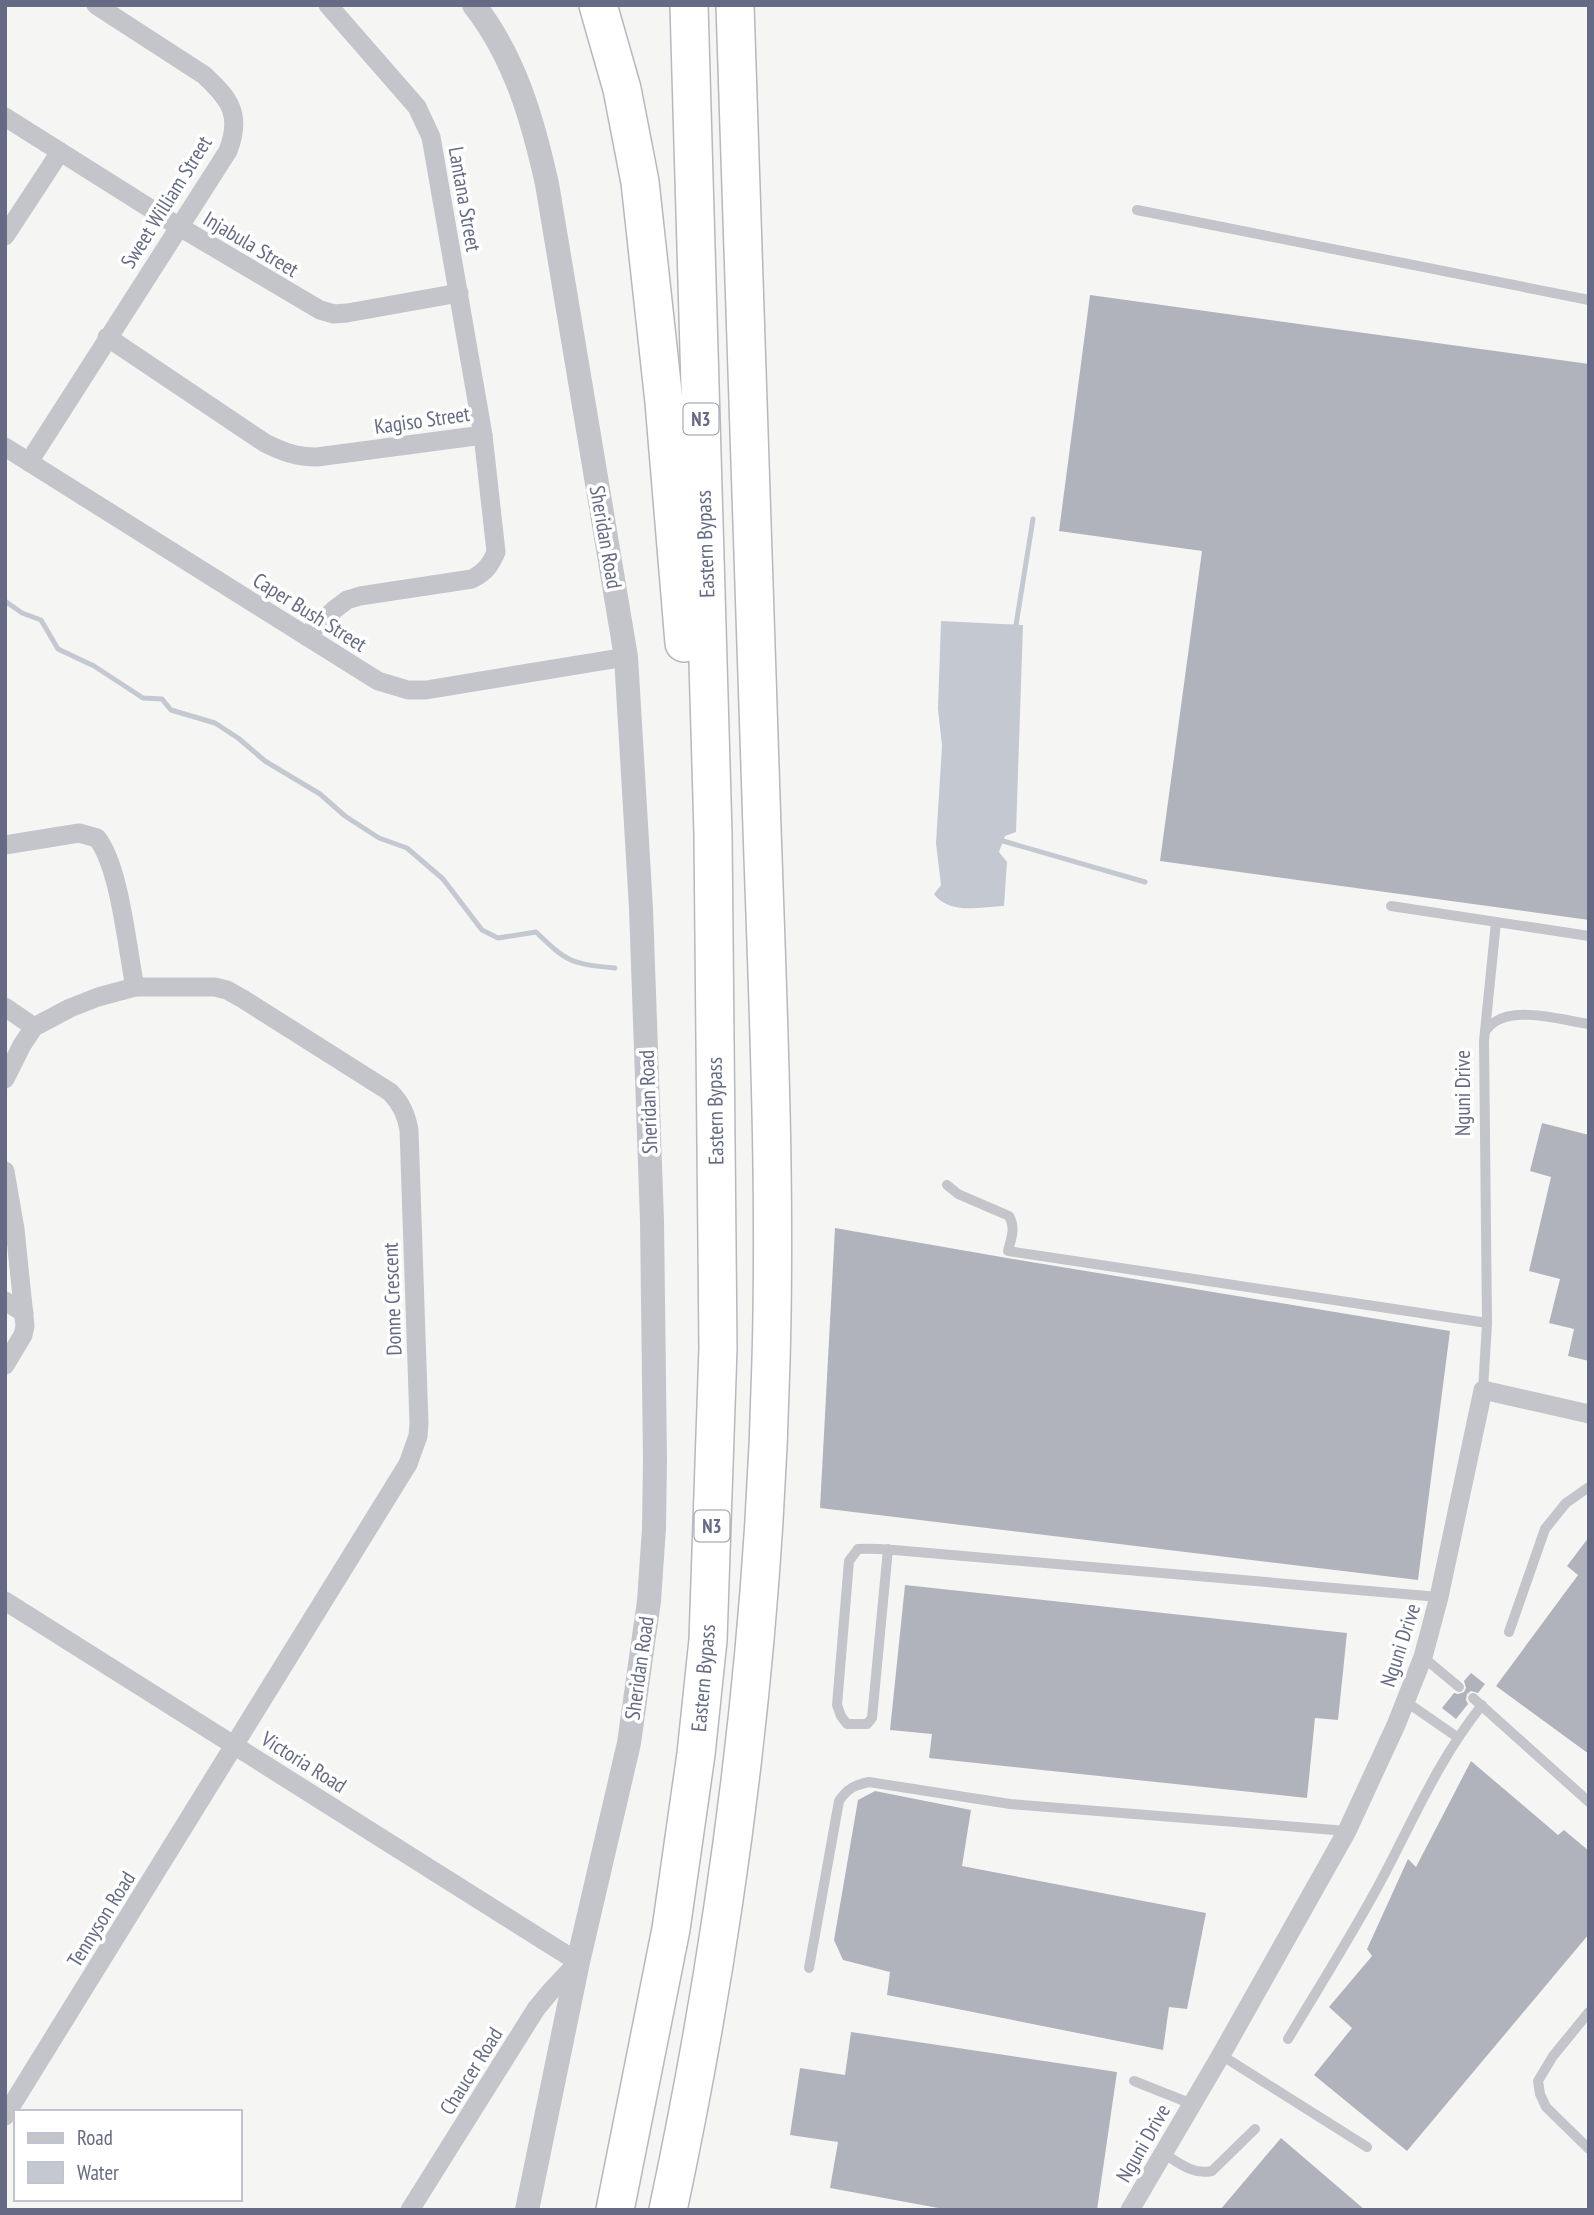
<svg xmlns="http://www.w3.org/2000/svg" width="1594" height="2215" font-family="'PT Sans Narrow',sans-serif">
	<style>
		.water { fill: #c4c8d1 }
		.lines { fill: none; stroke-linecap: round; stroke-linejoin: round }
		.stream { stroke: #c4c8d1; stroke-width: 5 }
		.building { fill: #b1b3bc }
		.motorway-casing { stroke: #b7b8bd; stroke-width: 40 }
		.service { stroke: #c4c5cb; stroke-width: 10 }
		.minor { stroke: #c4c5cb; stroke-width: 19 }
		.tertiary { stroke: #c4c5cb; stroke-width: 24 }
		.motorway { stroke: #fff; stroke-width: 37 }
		.labels { text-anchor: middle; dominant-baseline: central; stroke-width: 7; stroke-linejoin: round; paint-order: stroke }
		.shield { fill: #fff; stroke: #9397a9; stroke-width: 2 }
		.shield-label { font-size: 19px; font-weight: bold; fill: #656b84 }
		.street-label { font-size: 21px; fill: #656b84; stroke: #fff }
	</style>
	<rect width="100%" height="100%" fill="#f5f6f3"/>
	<!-- water -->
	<path class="water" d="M941,621l82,4 -7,207 -11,4 -6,16 8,10 -3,44c-23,1 -55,9 -70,-12l7,-9 -5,-42 6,-97 -4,-37z"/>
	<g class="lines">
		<!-- stream -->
		<g class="stream">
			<path d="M5,601l17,12 19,7 17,29 36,17 49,32 19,1 9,11 44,13 23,15 27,23 55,33 25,22 34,22 28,10 36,31 39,51 16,8 38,-6c31,30 35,32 79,36"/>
			<polyline points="1016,625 1033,519"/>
			<polyline points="1003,841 1145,882"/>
		</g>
	</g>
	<!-- building -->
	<g class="building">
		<polygon points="1090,295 1589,364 1589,920 1160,861 1202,551 1059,531"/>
		<polygon points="1542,1123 1589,1135 1589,1361 1568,1356 1574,1329 1549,1323 1560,1279 1529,1271 1551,1177 1530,1171"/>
		<polygon points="835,1228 1007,1258 1450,1331 1418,1580 820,1508"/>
		<polygon points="1589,1537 1589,1754 1496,1686 1578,1575 1567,1566"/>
		<polygon points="905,1585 1347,1633 1338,1720 1315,1718 1307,1798 929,1758 932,1734 890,1730"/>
		<polygon points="1471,1673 1485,1684 1478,1693 1471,1691 1467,1694 1466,1700 1468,1704 1456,1719 1442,1708 1454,1693 1458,1694 1464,1692 1466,1688 1464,1681"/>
		<polygon points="1471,1761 1558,1835 1564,1830 1589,1851 1589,1934 1407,2151 1314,2075 1352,2028 1329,2007 1372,1956 1367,1949 1408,1859 1416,1867"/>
		<polygon points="875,1791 971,1810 962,1866 1206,1913 1187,2009 1169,2007 1163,2050 887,1995 890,1972 843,1960 834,1940 858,1800"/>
		<polygon points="851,2032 1117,2072 1097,2210 949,2210 830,2188 838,2142 790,2135 800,2068 845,2075"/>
		<polygon points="1281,2138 1365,2210 1220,2210"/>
	</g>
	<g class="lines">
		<defs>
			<g id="motorway">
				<polyline points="598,5 622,89 640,182 664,402 684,643"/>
				<polyline points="615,2210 671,1929 696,1754 708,1640 718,1348 713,834 689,5"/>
				<path d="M668,2210c59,-277 96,-566 103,-849 5,-178 -3,-356 -9,-533 -8,-275 -18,-549 -27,-823"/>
			</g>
		</defs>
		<!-- motorway casing -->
		<use href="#motorway" class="motorway-casing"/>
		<!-- service -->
		<g class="service">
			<polyline points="1137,210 1589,300"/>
			<polyline points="1391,906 1589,936"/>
			<path d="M1487,1029c20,-26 73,-9 102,-5"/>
			<path d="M947,1185l11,9 51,22c7,12 2,23 -1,35l479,72"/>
			<polyline points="1483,1390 1487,1323 1484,1041 1496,922"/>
			<path d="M888,1549l-16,169 -5,6h-20l-6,-8 -4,-11 12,-144 9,-12c12,-1 24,0 36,1l545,47"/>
			<polyline points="1509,1632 1545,1529 1566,1503 1589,1487"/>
			<polyline points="1423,1657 1459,1687"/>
			<polyline points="1473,1698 1589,1802"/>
			<polyline points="1405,1701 1457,1737"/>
			<path d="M809,1968l30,-167c8,-12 15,-16 30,-19l141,22 337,27"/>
			<polyline points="1589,2012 1553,2056 1538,2081 1540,2094 1546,2107 1589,2149"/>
			<path d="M1288,2039c32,-54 66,-107 95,-162 32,-61 56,-118 99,-172"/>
			<polyline points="1221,2055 1367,2147"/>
			<polyline points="1134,2081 1192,2104"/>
			<path d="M1163,2153c16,10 30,22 49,18l43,-42"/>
		</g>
		<!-- minor -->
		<g class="minor">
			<polyline points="5,117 178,226 320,310 334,314 347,313 459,293"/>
			<polyline points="5,236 60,152"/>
			<path d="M107,337l158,106c18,9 32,14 52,14l166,-22"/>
			<polyline points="5,447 378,681 408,690 426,690 626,657"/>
			<path d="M29,462l199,-311c14,-36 2,-52 -24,-76l-108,-70"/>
			<path d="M306,636l29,-27 12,-9 13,-4 112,-17c13,-7 18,-13 24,-27l-13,-117 -52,-298 -14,-30 -89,-102"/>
			<path d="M5,845l74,-12 18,5c23,29 30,110 38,149"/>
			<polyline points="5,1007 34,1027"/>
			<path d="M5,1079l17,-34 12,-18 36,-19 28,-11 37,-10h80l12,3 16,9 147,93c11,11 16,22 19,38l10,293 -1,13 -10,28 -403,652"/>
			<polyline points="5,1171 15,1229 25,1326 23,1335 5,1365"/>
			<polyline points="5,1301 24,1313"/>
			<polyline points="5,1601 578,1962 550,1992 536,2009 410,2210"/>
			<polyline points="1130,2210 1221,2055 1347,1831 1396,1725 1423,1657 1439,1597 1483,1390 1589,1414"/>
		</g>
		<!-- tertiary -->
		<path class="tertiary" d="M474,5c41,52 59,116 73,179l79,473 15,251 11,313 3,238 -1,69 -5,73 -20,142 -51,219 -51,248"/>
		<!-- motorway -->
		<use href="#motorway" class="motorway"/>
	</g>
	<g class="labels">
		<!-- shield labels -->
		<g class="shield">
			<rect x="683.5" y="403.5" width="35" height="31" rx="5"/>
			<rect x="694.5" y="1510.5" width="35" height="31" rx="5"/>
		</g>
		<g class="shield-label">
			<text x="701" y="419">N3</text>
			<text x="712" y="1526">N3</text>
		</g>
		<!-- street labels -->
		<g class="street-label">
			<text transform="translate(465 199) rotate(80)">Lantana Street</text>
			<text transform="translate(166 202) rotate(-58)">Sweet William Street</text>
			<text transform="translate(251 244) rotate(31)">Injabula Street</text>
			<text transform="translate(422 420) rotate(-8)">Kagiso Street</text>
			<text transform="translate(606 537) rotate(80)">Sheridan Road</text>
			<text transform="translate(705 544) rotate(-92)">Eastern Bypass</text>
			<text transform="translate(310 612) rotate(32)">Caper Bush Street</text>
			<text transform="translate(1462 1093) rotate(-90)">Nguni Drive</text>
			<text transform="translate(648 1102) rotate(-92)">Sheridan Road</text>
			<text transform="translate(715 1111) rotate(-91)">Eastern Bypass</text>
			<text transform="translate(392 1299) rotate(-92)">Donne Crescent</text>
			<text transform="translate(1400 1645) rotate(-72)">Nguni Drive</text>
			<text transform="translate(639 1668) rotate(-82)">Sheridan Road</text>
			<text transform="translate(703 1678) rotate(-85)">Eastern Bypass</text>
			<text transform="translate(304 1762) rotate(32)">Victoria Road</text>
			<text transform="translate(101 1919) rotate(-58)">Tennyson Road</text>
			<text transform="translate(471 2071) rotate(-58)">Chaucer Road</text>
			<text transform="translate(1143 2143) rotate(-60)">Nguni Drive</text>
		</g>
	</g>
	<!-- border -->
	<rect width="1594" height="2215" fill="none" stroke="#656b84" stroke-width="14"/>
	<!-- legend -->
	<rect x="14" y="2110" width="228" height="91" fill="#ffffff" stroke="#c1c4ce" stroke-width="2"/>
	<rect x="28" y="2133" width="35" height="10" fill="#c4c5cb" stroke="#c1c4ce" stroke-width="2"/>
	<text x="77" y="2145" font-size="21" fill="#656b84">Road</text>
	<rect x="28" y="2162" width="35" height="21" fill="#c4c8d1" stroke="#c1c4ce" stroke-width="2"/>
	<text x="77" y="2180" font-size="21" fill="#656b84">Water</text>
</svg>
